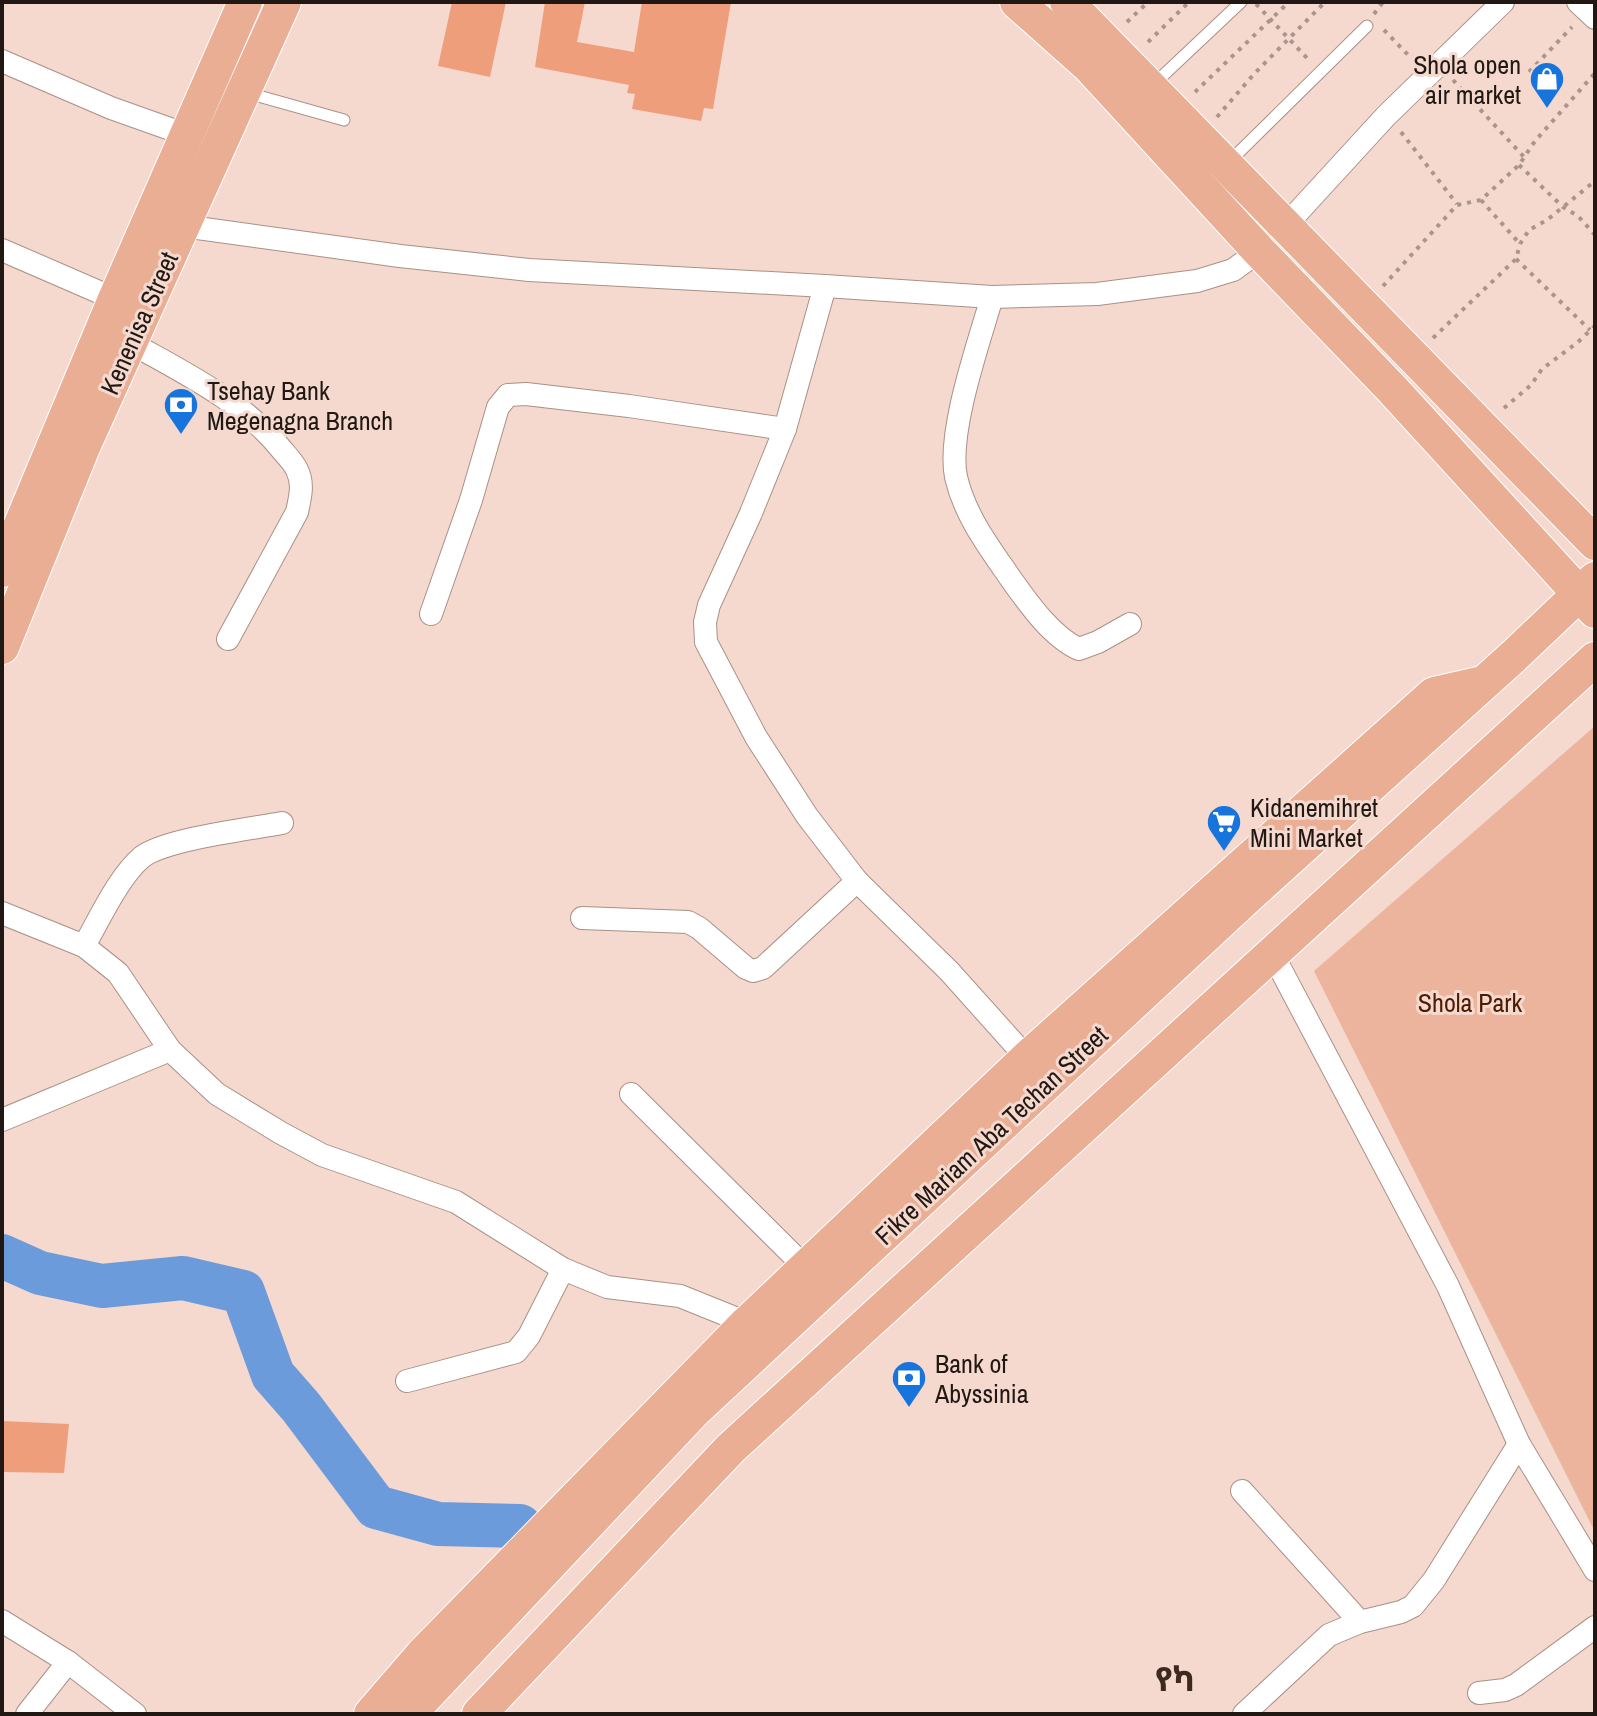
<svg xmlns="http://www.w3.org/2000/svg" width="1597" height="1716" font-family="'Archivo Narrow','Noto Sans Ethiopic',sans-serif">
	<style>
		.green { fill: #ecb49c }
		.lines { fill: none; stroke-linecap: round; stroke-linejoin: round }
		.river { stroke: #6b9bda; stroke-width: 44 }
		.building { fill: #ef9e7c }
		.lane-casing { stroke: #aa9085; stroke-width: 13 }
		.street-casing { stroke: #aa9085; stroke-width: 24 }
		.primary-casing { stroke: #fff; stroke-width: 36 }
		.path { stroke: #aa958c; stroke-width: 4; stroke-dasharray: 4 6; stroke-linecap: butt }
		.lane { stroke: #fff; stroke-width: 11 }
		.street { stroke: #fff; stroke-width: 22 }
		.primary { stroke: #e9ae94; stroke-width: 34 }
		.labels { text-anchor: middle; dominant-baseline: central; stroke-width: 6; stroke-linejoin: round; paint-order: stroke }
		.poi-label { font-size: 26px; fill: #211814; stroke: #f5d9ce; text-anchor: start }
		.street-label { font-size: 26px; fill: #211814; stroke: #f5d9ce }
		.park-label { font-size: 26px; fill: #4c1b02; stroke: #f5d9ce }
		.district-label { font-size: 34px; font-weight: bold; fill: #3e2920; stroke: #f5d9ce }
	</style>
	<rect width="100%" height="100%" fill="#f5d9ce"/>
	<!-- green -->
	<polygon class="green" points="1595,726 1595,1532 1314,971"/>
	<g class="lines">
		<!-- river -->
		<polyline class="river" points="2,1256 40,1273 102,1286 183,1278 243,1292 273,1375 301,1407 376,1507 438,1524 520,1526"/>
	</g>
	<!-- building -->
	<g class="building">
		<polygon points="452,2 506,2 490,77 438,66"/>
		<polygon points="545,2 585,2 577,42 634,52 642,2 731,2 713,109 704,108 701,121 632,109 635,94 627,93 629,85 535,67"/>
		<polygon points="2,1421 69,1424 64,1473 2,1472"/>
	</g>
	<g class="lines">
		<defs>
			<g id="lane">
				<polyline points="1154,84 1241,2"/>
				<polyline points="248,93 344,120"/>
				<polyline points="1230,161 1367,26"/>
			</g>
			<g id="street">
				<polyline points="1578,2 1595,18"/>
				<polyline points="2,61 111,108 187,135"/>
				<polyline points="174,222 183,226 400,256 529,270 825,286 992,297 1097,294 1197,281 1233,270 1259,251"/>
				<polyline points="1286,225 1386,116 1503,2"/>
				<polyline points="2,250 115,299"/>
				<polyline points="825,286 785,429 751,513 709,605 705,622 706,642 756,737 807,816 857,881 949,971 1027,1058"/>
				<path d="M992,297c-13,45 -45,135 -36,180 9,39 33,70 55,102 17,24 41,58 68,70l19,-7 32,-18"/>
				<path d="M131,343c53,30 112,58 151,107 5,6 12,13 15,20 7,14 3,28 0,42l-69,127"/>
				<polyline points="431,614 471,500 498,407 508,395 526,394 629,406 785,429"/>
				<path d="M2,913l82,33c15,-26 35,-70 58,-89 23,-18 108,-28 140,-34"/>
				<polyline points="582,918 688,922 699,928 746,968 753,971 763,968 857,881"/>
				<polyline points="84,946 118,973 170,1050 217,1094 281,1133 322,1155 456,1202 563,1269 607,1287 680,1296 747,1323"/>
				<polyline points="1272,953 1448,1286 1519,1444 1595,1570"/>
				<polyline points="631,1094 806,1268"/>
				<polyline points="2,1120 170,1050"/>
				<polyline points="407,1381 516,1352 529,1336 563,1269"/>
				<polyline points="1242,1491 1360,1622"/>
				<polyline points="2,1621 68,1662 135,1714"/>
				<polyline points="1479,1693 1505,1690 1516,1685 1595,1627"/>
				<polyline points="27,1714 68,1662"/>
				<polyline points="1244,1714 1329,1635 1360,1622 1401,1612 1413,1606 1434,1580 1519,1444"/>
			</g>
			<g id="primary">
				<polyline points="1017,2 1089,66 1259,251 1392,389 1595,611"/>
				<polyline points="1067,2 1595,543"/>
				<polyline points="2,570 115,299 245,2"/>
				<polyline points="2,647 83,447 284,2"/>
				<polyline points="371,1714 422,1655 747,1323 1027,1058 1434,694 1478,684"/>
				<polyline points="409,1714 694,1411 1245,899 1516,654 1595,579"/>
				<polyline points="479,1714 731,1448 1595,659"/>
			</g>
		</defs>
		<!-- lane casing -->
		<use href="#lane" class="lane-casing"/>
		<!-- street casing -->
		<use href="#street" class="street-casing"/>
		<!-- primary casing -->
		<use href="#primary" class="primary-casing"/>
		<!-- path -->
		<g class="path">
			<polyline points="1256,4 1308,59"/>
			<polyline points="1374,14 1383,2"/>
			<polyline points="1127,22 1148,2"/>
			<polyline points="1384,30 1411,58"/>
			<polyline points="1148,42 1189,2"/>
			<polyline points="1529,72 1572,27"/>
			<polyline points="1453,80 1524,157"/>
			<polyline points="1195,92 1289,2"/>
			<polyline points="1217,117 1254,74 1325,2"/>
			<polyline points="1401,132 1457,204"/>
			<polyline points="1519,165 1563,207 1578,216 1595,235"/>
			<polyline points="1481,200 1520,244"/>
			<polyline points="1516,259 1590,330"/>
			<polyline points="1383,286 1457,205 1481,200 1519,165 1535,141 1595,73"/>
			<polyline points="1433,338 1516,259 1520,244 1529,230 1547,220 1595,181"/>
			<polyline points="1504,408 1531,385 1542,369 1578,342 1595,326"/>
		</g>
		<!-- lane -->
		<use href="#lane" class="lane"/>
		<!-- street -->
		<use href="#street" class="street"/>
		<!-- primary -->
		<use href="#primary" class="primary"/>
	</g>
	<!-- icons -->
	<defs>
		<symbol id="shop-pin" viewBox="-11 -11 22 30"><path d="M0 17L-7.5 6A9.5 9.5 0 1 1 7.5 6Z" fill="#1874dd" stroke="#f5d9ce"/><path d="M-5-2.5h2.3a2.7 3.5 0 0 1 5.4 0H5L5.5 6h-11ZM-1.5-2.5h3a1.5 2.3 0 0 0-3 0Z" fill="#fff"/></symbol>
		<symbol id="bank-pin" viewBox="-11 -11 22 30"><path d="M0 17L-7.5 6A9.5 9.5 0 1 1 7.5 6Z" fill="#1874dd" stroke="#f5d9ce"/><path d="M-6-4H6V4H-6ZM0-2.3a2.3 2.3 0 1 0 0 4.6a2.3 2.3 0 1 0 0-4.6Z" fill="#fff"/></symbol>
		<symbol id="supermarket-pin" viewBox="-11 -11 22 30"><path d="M0 17L-7.5 6A9.5 9.5 0 1 1 7.5 6Z" fill="#1874dd" stroke="#f5d9ce"/><path d="M-6-5.5h2.5l.6 2H6L4.5 2H-2.5L-4.4-4H-6ZM-1.5 3.2a1.3 1.3 0 1 0 .1 0ZM3 3.2a1.3 1.3 0 1 0 .1 0Z" fill="#fff"/></symbol>
	</defs>
	<g fill-rule="evenodd">
		<use href="#shop-pin" x="1527" y="59" width="40" height="54"/>
		<use href="#bank-pin" x="161" y="385" width="40" height="54"/>
		<use href="#supermarket-pin" x="1204" y="802" width="40" height="54"/>
		<use href="#bank-pin" x="889" y="1358" width="40" height="54"/>
	</g>
	<g class="labels">
		<!-- poi labels -->
		<g class="poi-label">
			<text x="1521" y="64" text-anchor="end">Shola open<tspan x="1521" dy="30">air market</tspan></text>
			<text x="207" y="390">Tsehay Bank<tspan x="207" dy="30">Megenagna Branch</tspan></text>
			<text x="1250" y="807">Kidanemihret<tspan x="1250" dy="30">Mini Market</tspan></text>
			<text x="935" y="1363">Bank of<tspan x="935" dy="30">Abyssinia</tspan></text>
		</g>
		<!-- street labels -->
		<g class="street-label">
			<text transform="translate(139 323) rotate(-66)">Kenenisa Street</text>
			<text transform="translate(991 1135) rotate(-43)">Fikre Mariam Aba Techan Street</text>
		</g>
		<!-- park labels -->
		<g class="park-label">
			<text x="1470" y="1002">Shola Park</text>
		</g>
		<!-- district labels -->
		<g class="district-label">
			<text x="1175" y="1679">የካ</text>
		</g>
	</g>
	<!-- border -->
	<rect width="1597" height="1716" fill="none" stroke="#211814" stroke-width="8"/>
</svg>
